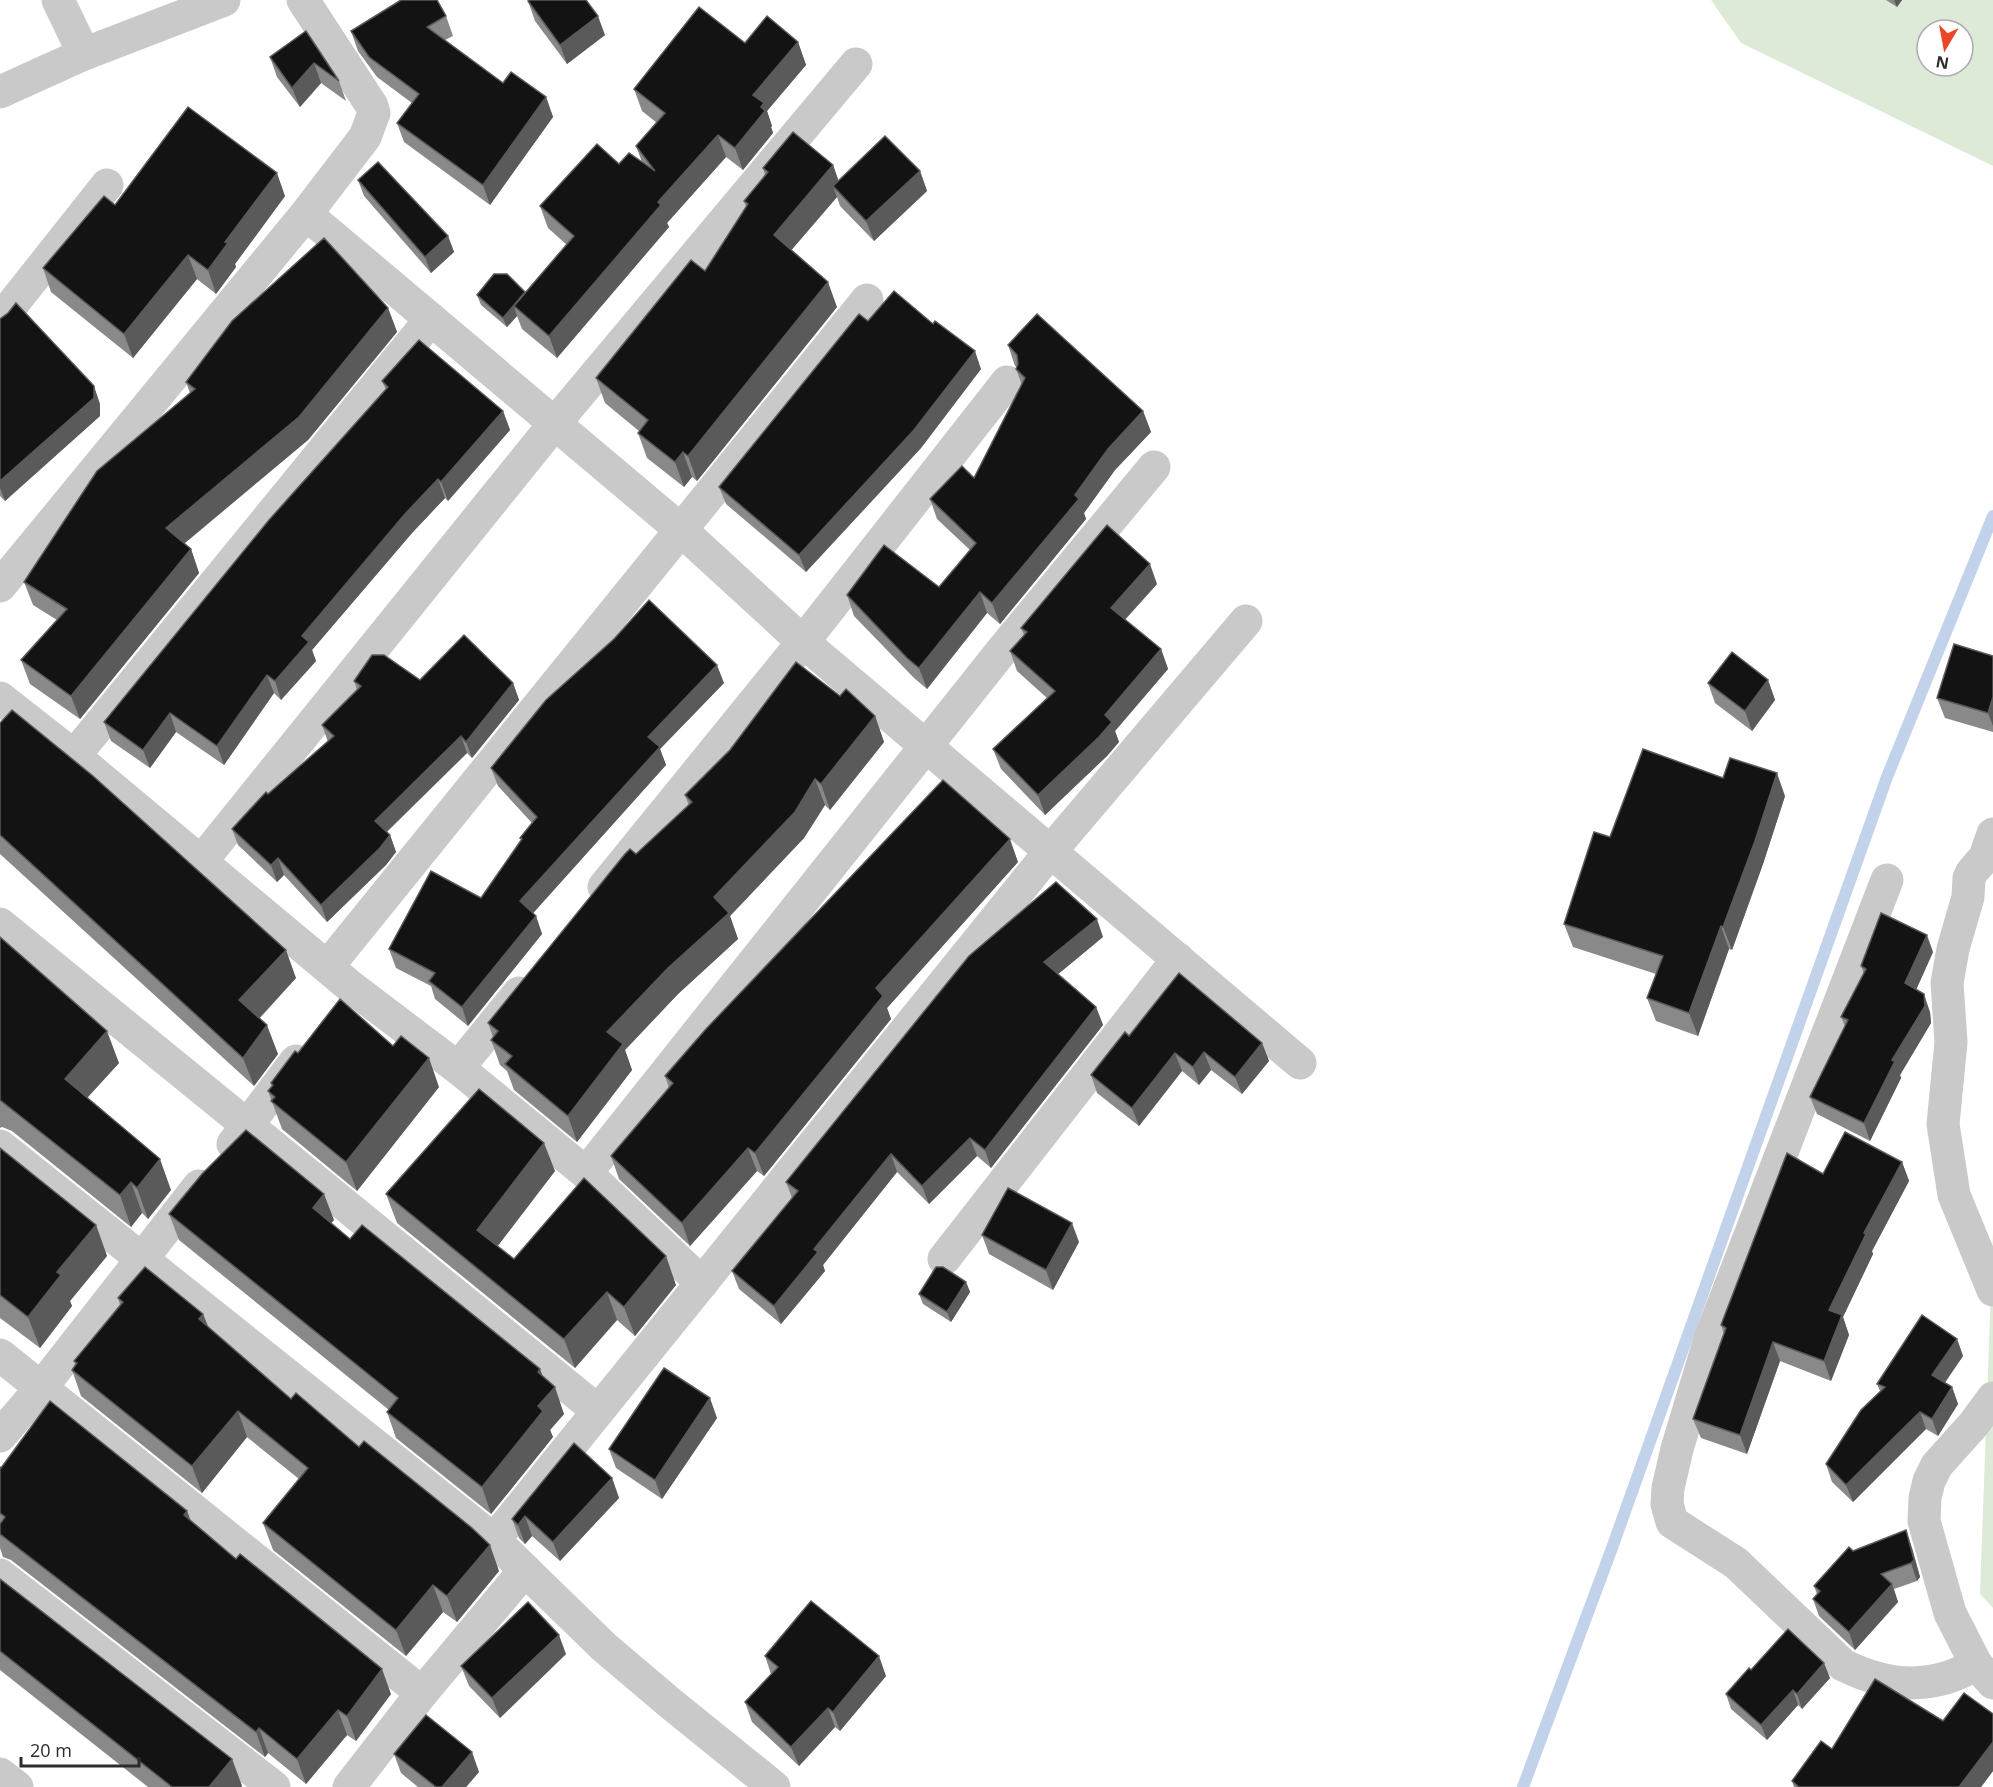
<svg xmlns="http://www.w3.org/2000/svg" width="1993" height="1787" font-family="'Open Sans',sans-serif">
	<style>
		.green { fill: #deead8; fill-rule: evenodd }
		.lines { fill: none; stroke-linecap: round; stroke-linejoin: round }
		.stream { stroke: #c3d2eb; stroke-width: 12 }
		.minor { stroke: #c9c9c9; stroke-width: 33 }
		.wall { fill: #898989 }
		.shaded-wall { fill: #5a5a5a }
		.building { fill: #131313; stroke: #5a5a5a; stroke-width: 1.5 }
	</style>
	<rect width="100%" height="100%" fill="#fff"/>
	<!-- green -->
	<g class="green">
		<path d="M1711,0h282v166l-252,-123zM1927,30h36v36h-36z"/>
		<polygon points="1993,1232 1993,1608 1980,1594"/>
	</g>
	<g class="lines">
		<!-- stream -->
		<polyline class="stream" points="1523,1787 1612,1548 1887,777 1993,516"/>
		<!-- minor -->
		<g class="minor">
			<polyline points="58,0 84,54"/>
			<polyline points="0,92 84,54 224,0"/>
			<polyline points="306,214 681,530 803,642 1300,1063"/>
			<polyline points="0,320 107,185"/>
			<polyline points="0,586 306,214 365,137 374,113 372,106 303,0"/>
			<polyline points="0,698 74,756 351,987 458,1068 586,1173 702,1283"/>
			<polyline points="74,756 431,319"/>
			<polyline points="1993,834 1985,857 1972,872 1969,878 1968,897 1953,949 1947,983 1951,1042 1943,1124 1954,1195 1993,1290"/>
			<polyline points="200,863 555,423 856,64"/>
			<path d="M1887,880l-177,459 -33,110 -9,39 -1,16 5,18 64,41 107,102c44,22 90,26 133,-1"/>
			<polyline points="604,887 803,642 1007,382"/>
			<polyline points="0,924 598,1411"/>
			<polyline points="328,966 867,300"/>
			<polyline points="458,1068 519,993"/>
			<polyline points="233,1144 296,1061"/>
			<polyline points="0,1146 494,1540"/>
			<polyline points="586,1173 1004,648 1154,467"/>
			<polyline points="944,1259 1178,959"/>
			<polyline points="0,1355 422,1693"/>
			<polyline points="1993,1398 1973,1425 1937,1465 1929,1481 1925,1498 1924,1521 1950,1613 1976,1664 1993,1683"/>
			<polyline points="0,1436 41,1388 199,1186"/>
			<polyline points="0,1575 274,1787"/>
			<polyline points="0,1774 17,1787"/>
			<polyline points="349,1787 422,1693 525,1570"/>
			<polyline points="774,1787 670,1703 604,1647 494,1540 1050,852 1246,621"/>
		</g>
	</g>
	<!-- wall -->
	<g class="wall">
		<polygon points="1886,0 1902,0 1897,7"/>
		<polygon points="528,1 605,35 567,64 535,21"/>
		<polygon points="446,16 453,36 445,40 503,83 546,97 553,117 490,205 404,142 397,123 412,103 377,77 358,51 351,31"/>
		<polygon points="306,31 339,81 346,101 321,83 300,107 277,77 270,57"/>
		<polygon points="798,42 806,65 767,111 772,126 771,127 773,133 743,170 726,157 667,223 669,227 557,358 522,329 517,316 507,327 481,305 477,295 525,293 567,245 548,228 540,206 619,164 642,162 636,146 657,123 642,111 634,89 745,43"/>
		<polygon points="833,165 838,181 920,171 927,191 874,241 840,206 837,197 791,250 837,307 697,481 692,477 684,487 647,458 638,433 639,431 605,403 596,378 705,271 746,207 744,201 765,175 763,168"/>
		<polygon points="358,180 448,236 454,252 431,273 364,196"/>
		<polygon points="285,196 235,264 236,267 216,294 197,279 133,358 51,292 43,268 115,205"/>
		<polygon points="388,308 397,332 308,440 184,544 191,549 199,573 80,719 30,684 21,660 57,620 33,605 24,582 190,393 186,382"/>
		<polygon points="0,319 100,404 100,416 5,501 0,496"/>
		<polygon points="868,321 981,369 921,448 806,572 726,504 719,487"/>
		<polygon points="1008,345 1143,411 1151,432 1115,470 1084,513 1086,519 1000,624 987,613 927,689 914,678 854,616 847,595 939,587 970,550 937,519 930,499 974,478 1022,385 1016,369 1017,367 1015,366"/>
		<polygon points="382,381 503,411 510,430 448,501 445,498 412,533 312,650 316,661 281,700 274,693 224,765 176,732 150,768 111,741 104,722 386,390"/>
		<polygon points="1157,584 1125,620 1161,649 1168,669 1115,731 1119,742 1107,756 1045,815 1001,769 993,749 1047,698 1017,671 1010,651 1024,635 1021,628"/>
		<polygon points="1993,656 1993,732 1945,718 1937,698"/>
		<polygon points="420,680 513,683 519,700 472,758 467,753 387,832 390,835 396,852 386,865 327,922 284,875 277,882 238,845 232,829 268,794 328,742 322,725 357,690 354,681"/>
		<polygon points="1768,680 1775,700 1752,731 1715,703 1708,683"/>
		<polygon points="724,683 660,749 666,765 533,913 536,916 542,934 468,1026 435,999 431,986 396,968 389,949 481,898 521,840 520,838 532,823 498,786 491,768"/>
		<polygon points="840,696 875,716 884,742 830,810 825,805 804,838 730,916 738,939 678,994 625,1050 632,1070 577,1142 514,1090 507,1071 500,1065 491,1040 493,1037 488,1023 636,854 689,806 685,795"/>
		<polygon points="0,723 296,978 260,1018 278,1054 254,1086 0,854"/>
		<polygon points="1723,778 1785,796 1763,864 1732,950 1729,949 1698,1036 1656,1021 1647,998 1656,974 1573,947 1564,924 1610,837"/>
		<polygon points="1018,862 887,1008 891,1019 764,1176 757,1171 690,1246 619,1179 611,1156 669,1088 665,1076"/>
		<polygon points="0,937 119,1063 87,1098 171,1190 148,1219 142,1213 131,1227 12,1131 2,1127 0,1128"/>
		<polygon points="1103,937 1058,974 1096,1007 1103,1025 991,1168 977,1156 929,1204 897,1172 823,1265 825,1271 781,1324 739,1289 732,1271 792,1198 786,1182"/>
		<polygon points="1933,952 1916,990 1930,1012 1931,1023 1900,1075 1901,1078 1870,1141 1817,1114 1810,1097 1845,1026 1841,1017 1864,974 1861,966"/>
		<polygon points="1129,1036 1262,1043 1269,1061 1242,1094 1211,1070 1199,1085 1182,1071 1139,1126 1097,1093 1091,1075"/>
		<polygon points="393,1046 439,1087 357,1191 282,1129 268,1091 272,1086 271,1083 298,1053"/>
		<polygon points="0,1148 96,1225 107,1256 70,1301 72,1306 40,1348 0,1318"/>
		<polygon points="1902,1162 1909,1181 1872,1251 1873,1254 1843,1317 1849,1335 1831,1381 1780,1361 1747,1454 1701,1438 1693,1419 1724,1334 1721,1325 1823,1174"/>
		<polygon points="555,1171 497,1246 514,1259 676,1285 635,1336 617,1320 575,1368 397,1223 386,1194"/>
		<polygon points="169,1214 334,1220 331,1223 350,1239 540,1369 542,1376 564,1414 550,1430 553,1437 491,1514 396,1438 387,1412 389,1410 179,1240"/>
		<polygon points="982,1235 1079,1242 1053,1290 989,1254"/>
		<polygon points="966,1282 970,1292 951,1322 923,1304 919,1294"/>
		<polygon points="118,1298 203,1314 209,1328 291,1399 499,1571 457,1622 443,1612 406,1656 273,1550 263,1523 299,1479 247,1437 202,1493 81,1396 72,1370 75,1365 74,1361 120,1305"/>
		<polygon points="1957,1339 1963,1356 1945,1383 1952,1387 1958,1404 1938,1436 1926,1429 1853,1502 1832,1482 1826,1464 1880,1391 1877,1384"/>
		<polygon points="717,1418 662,1499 616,1468 609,1449"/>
		<polygon points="0,1467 187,1511 191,1521 391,1694 356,1741 347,1735 306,1784 268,1753 265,1757 11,1560 3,1557 0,1548"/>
		<polygon points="612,1478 619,1498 560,1561 532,1536 525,1544 519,1538 512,1519"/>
		<polygon points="1912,1548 1920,1577 1917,1581 1894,1589 1898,1602 1855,1650 1819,1616 1813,1599 1817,1594 1814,1586 1853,1551"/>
		<polygon points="0,1579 232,1759 242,1786 241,1787 148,1787 0,1670"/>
		<polygon points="566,1654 500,1718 469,1686 461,1666"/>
		<polygon points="765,1656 886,1676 840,1731 835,1727 799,1766 752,1722 745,1702 771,1674"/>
		<polygon points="1751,1670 1830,1678 1802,1709 1798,1705 1767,1740 1731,1709 1726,1694"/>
		<polygon points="1993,1714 1993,1771 1981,1787 1794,1787 1792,1781 1832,1749 1943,1721"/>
		<polygon points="394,1754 479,1772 466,1787 418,1787 401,1773"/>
	</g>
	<!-- shaded-wall -->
	<g class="shaded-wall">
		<polygon points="1894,0 1902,0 1897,7"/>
		<polygon points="598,16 605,35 567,64 560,45"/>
		<polygon points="798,42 806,65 767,111 772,126 771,127 773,133 743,170 735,148 753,95"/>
		<polygon points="314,63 321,83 300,107 292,88"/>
		<polygon points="546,97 553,117 490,205 483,185"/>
		<polygon points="718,135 726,157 667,223 669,227 557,358 549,336 658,202"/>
		<polygon points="833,165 842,190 833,186 837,197 783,260 774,235"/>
		<polygon points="920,171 927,191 874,241 866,221"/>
		<polygon points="277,173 285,196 235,264 236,267 216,294 208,270 225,242"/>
		<polygon points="448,236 454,252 431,273 425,257"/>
		<polygon points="188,255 197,279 133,358 124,334"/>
		<polygon points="828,282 837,307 697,481 688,456"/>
		<polygon points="525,292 514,306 517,316 507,327 503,318"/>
		<polygon points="388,308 397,332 308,440 175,551 166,528"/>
		<polygon points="975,351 981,369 921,448 806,572 799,555"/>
		<polygon points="94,386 100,404 100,416 5,501 0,488 0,481"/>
		<polygon points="503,411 510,430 448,501 441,482"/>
		<polygon points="1143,411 1151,432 1115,470 1084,513 1086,519 1000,624 992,603 1075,495 1108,449"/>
		<polygon points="683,452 692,477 684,487 675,462"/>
		<polygon points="438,479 445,498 412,533 312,650 316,661 281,700 275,681 302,636 405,514"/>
		<polygon points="191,549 199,573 80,719 71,696"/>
		<polygon points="1150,564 1157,584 1118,627 1111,608"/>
		<polygon points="980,592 987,613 927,689 919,668"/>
		<polygon points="1161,649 1168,669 1115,731 1119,742 1107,756 1045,815 1038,795 1105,715"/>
		<polygon points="717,665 724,683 660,749 666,765 527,920 520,901 648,737"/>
		<polygon points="267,675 274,693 224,765 217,746"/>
		<polygon points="1768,680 1775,700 1752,731 1745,711"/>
		<polygon points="513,683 519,700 472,758 466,742"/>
		<polygon points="1993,697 1993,726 1988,713"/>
		<polygon points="170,713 176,732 150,768 143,750"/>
		<polygon points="875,716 884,742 830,810 821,784"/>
		<polygon points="461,736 467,753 381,837 375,821"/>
		<polygon points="1777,773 1785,796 1763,864 1732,950 1723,927"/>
		<polygon points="815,779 825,805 804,838 730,916 738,939 678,994 625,1050 632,1070 577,1142 568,1116 607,1032 714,897"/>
		<polygon points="390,835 396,852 386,865 327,922 321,905"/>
		<polygon points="1010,839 1018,862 887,1008 891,1019 764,1176 755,1153 876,988"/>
		<polygon points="278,858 284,875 277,882 271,865"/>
		<polygon points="536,916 542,934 468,1026 462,1007"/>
		<polygon points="1097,919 1103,937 1051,980 1044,962"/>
		<polygon points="1721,926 1729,949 1698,1036 1689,1013"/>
		<polygon points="1927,935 1933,952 1911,1001 1905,983"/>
		<polygon points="286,950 296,978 250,1028 239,1000"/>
		<polygon points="1924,994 1930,1012 1931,1023 1900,1075 1901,1078 1870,1141 1864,1123 1892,1060"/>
		<polygon points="1096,1007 1103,1025 991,1168 985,1150"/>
		<polygon points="267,1025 278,1054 254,1086 243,1058"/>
		<polygon points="107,1031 119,1063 76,1110 65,1079"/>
		<polygon points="1262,1043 1269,1061 1242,1094 1235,1077"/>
		<polygon points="1204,1052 1211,1070 1199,1085 1193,1067"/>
		<polygon points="1175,1053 1182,1071 1139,1126 1132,1108"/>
		<polygon points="429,1058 439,1087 357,1191 346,1162"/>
		<polygon points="970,1138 977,1156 929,1204 922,1186"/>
		<polygon points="544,1143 555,1171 488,1259 477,1230"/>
		<polygon points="748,1148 757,1171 690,1246 682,1223"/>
		<polygon points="891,1154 897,1172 823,1265 825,1271 781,1324 774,1306 814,1249"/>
		<polygon points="160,1159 171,1190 148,1219 137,1188"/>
		<polygon points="1902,1162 1909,1181 1872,1251 1873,1254 1843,1317 1849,1335 1831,1381 1824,1361 1829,1310 1864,1233"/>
		<polygon points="131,1182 142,1213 131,1227 120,1195"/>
		<polygon points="324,1194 334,1220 322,1234 313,1208"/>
		<polygon points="1072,1223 1079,1242 1053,1290 1046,1270"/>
		<polygon points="96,1225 107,1256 70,1301 72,1306 40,1348 28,1317 57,1272"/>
		<polygon points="666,1256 676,1285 635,1336 624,1307"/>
		<polygon points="966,1282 970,1292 951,1322 947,1312"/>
		<polygon points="607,1292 617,1320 575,1368 564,1339"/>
		<polygon points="203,1314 213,1340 199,1319"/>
		<polygon points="1957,1339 1963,1356 1938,1392 1932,1375"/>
		<polygon points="1773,1342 1780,1361 1747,1454 1740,1435"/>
		<polygon points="540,1369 549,1394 555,1387 564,1414 550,1430 553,1437 491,1514 482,1487 538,1406 538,1372"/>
		<polygon points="1952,1387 1958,1404 1938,1436 1932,1419"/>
		<polygon points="710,1398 717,1418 662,1499 655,1480"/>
		<polygon points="238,1411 247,1437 202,1493 192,1466"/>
		<polygon points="1920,1412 1926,1429 1853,1502 1846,1485"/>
		<polygon points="612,1478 619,1498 560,1561 553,1542"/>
		<polygon points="187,1511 196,1536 184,1515"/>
		<polygon points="525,1516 532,1536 525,1544 518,1525"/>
		<polygon points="1906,1530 1912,1548 1920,1577 1917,1581 1911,1563"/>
		<polygon points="490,1545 499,1571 457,1622 447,1596"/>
		<polygon points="1892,1584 1898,1602 1855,1650 1849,1632"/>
		<polygon points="433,1585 443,1612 406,1656 396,1630"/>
		<polygon points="559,1635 566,1654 500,1718 492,1698"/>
		<polygon points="879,1656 886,1676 840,1731 833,1712"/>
		<polygon points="1824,1663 1830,1678 1802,1709 1797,1694"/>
		<polygon points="382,1669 391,1694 356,1741 347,1716"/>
		<polygon points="1793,1690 1798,1705 1767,1740 1761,1725"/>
		<polygon points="828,1708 835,1727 799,1766 791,1747"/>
		<polygon points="338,1710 347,1735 306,1784 297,1759"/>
		<polygon points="259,1728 268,1753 265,1757 256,1732"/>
		<polygon points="1993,1742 1993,1771 1981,1787 1959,1787"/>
		<polygon points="472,1752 479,1772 466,1787 442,1787"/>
		<polygon points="232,1759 242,1786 241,1787 209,1787"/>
	</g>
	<!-- building -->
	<g class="building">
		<polygon points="401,0 437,0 446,16 427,27 503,83 511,72 546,97 483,185 397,123 419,94 369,57 351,31"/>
		<polygon points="529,0 586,0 598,16 560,45 528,1"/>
		<polygon points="699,7 745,43 767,16 798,42 753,95 764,103 761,107 765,111 735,148 718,135 658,202 661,205 549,336 514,306 574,236 540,206 597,144 619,164 629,153 655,171 636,146 665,113 634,89"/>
		<polygon points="306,31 339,81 314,63 292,88 270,57"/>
		<polygon points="188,107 277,173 225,242 228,243 208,270 188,255 124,334 43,268 104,196 115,205"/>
		<polygon points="793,132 833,165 774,235 828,282 688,456 683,452 675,462 638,433 648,420 596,378 691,260 705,271 748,204 744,201 768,172 763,168"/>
		<polygon points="885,136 920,171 866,221 833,186"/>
		<polygon points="378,162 448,236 425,257 358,180"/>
		<polygon points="324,238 388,308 299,417 166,528 191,549 71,696 21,660 67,609 24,582 97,471 195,389 186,382 232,321"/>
		<polygon points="494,274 507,274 525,292 503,318 477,295"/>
		<polygon points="894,291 933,324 935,321 975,351 914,430 799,555 719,487 859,314 868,321"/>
		<polygon points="16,303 94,386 94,398 0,481 0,319 8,313"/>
		<polygon points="1037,314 1143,411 1108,449 1075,495 1079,499 992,603 980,592 919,668 907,658 847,595 884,545 939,587 976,543 930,499 962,466 974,478 1025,378 1016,369 1018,364 1017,355 1008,345"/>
		<polygon points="419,340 503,411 441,482 438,479 405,514 302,636 309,642 275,681 267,675 217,746 170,713 143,750 104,722 269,520 388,387 382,381"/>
		<polygon points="1107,525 1150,564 1111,608 1161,649 1105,715 1112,722 1099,737 1038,795 993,749 1055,691 1010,651 1027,632 1021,628"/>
		<polygon points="649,600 717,665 648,737 660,747 520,901 536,916 462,1007 429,981 435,973 389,949 431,871 481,898 522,839 520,838 537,817 491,768 546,700 614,639"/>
		<polygon points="464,635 513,683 466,742 461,736 375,821 390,835 380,848 321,905 278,858 271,865 232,829 266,792 268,794 334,736 322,725 361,686 354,681 372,655 384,655 420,680"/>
		<polygon points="1954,644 1993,656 1993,697 1988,713 1937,698"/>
		<polygon points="1732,652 1768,680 1745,711 1708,683"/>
		<polygon points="796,662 840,696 846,689 875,716 821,784 815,779 795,812 714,897 729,913 668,968 607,1032 623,1044 568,1116 505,1064 512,1056 491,1040 498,1031 488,1023 625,854 630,849 636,854 692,802 685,795 730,750"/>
		<polygon points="12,710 93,776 286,950 239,1000 267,1025 243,1058 0,835 0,723"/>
		<polygon points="1643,749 1723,778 1730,758 1777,773 1755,841 1723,927 1721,926 1689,1013 1647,998 1663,956 1564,924 1594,832 1610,837"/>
		<polygon points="943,780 1010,839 876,988 883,996 755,1153 748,1148 682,1223 611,1156 673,1083 665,1076 706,1029"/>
		<polygon points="1056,882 1097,919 1044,962 1096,1007 985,1150 970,1138 922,1186 891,1154 814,1249 818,1252 774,1306 732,1271 798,1191 786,1182 969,956"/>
		<polygon points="1881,913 1927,935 1905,983 1924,994 1925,1006 1892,1060 1895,1061 1864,1123 1810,1097 1848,1020 1841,1017 1866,969 1861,966"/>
		<polygon points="0,937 107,1031 65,1079 160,1159 137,1188 131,1182 120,1195 0,1100"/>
		<polygon points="1179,973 1262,1043 1235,1077 1204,1052 1193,1067 1175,1053 1132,1108 1091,1075 1125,1032 1129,1036"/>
		<polygon points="340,999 393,1046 401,1036 429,1058 346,1162 271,1101 275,1097 268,1091 273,1085 271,1083 295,1051 298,1053"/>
		<polygon points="479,1089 544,1143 477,1230 514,1259 584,1178 666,1256 624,1307 607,1292 564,1339 386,1194"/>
		<polygon points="246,1130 324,1194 313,1208 350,1239 362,1225 540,1369 538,1372 555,1387 538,1406 543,1411 482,1487 387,1412 398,1398 169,1214 202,1174"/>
		<polygon points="1845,1132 1902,1162 1864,1233 1866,1234 1829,1310 1842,1315 1824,1361 1773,1342 1740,1435 1693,1419 1726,1328 1721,1325 1787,1153 1823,1174"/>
		<polygon points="0,1148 96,1225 57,1272 61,1275 28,1317 0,1295"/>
		<polygon points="1008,1188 1072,1223 1046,1270 982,1235"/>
		<polygon points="145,1267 203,1314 199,1319 291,1399 296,1393 359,1447 364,1441 472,1528 490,1545 447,1596 433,1585 396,1630 263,1523 308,1468 238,1411 192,1466 72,1370 77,1363 74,1361 123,1302 118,1298"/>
		<polygon points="936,1267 943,1267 966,1282 947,1312 919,1294"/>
		<polygon points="1922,1315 1957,1339 1932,1375 1952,1387 1932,1419 1920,1412 1846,1485 1826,1464 1861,1410 1885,1387 1877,1384"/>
		<polygon points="664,1368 710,1398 655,1480 609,1449"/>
		<polygon points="50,1401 187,1511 184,1515 236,1559 240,1554 382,1669 347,1716 338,1710 297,1759 259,1728 256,1732 0,1534 0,1524 5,1517 0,1513 0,1467 1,1468"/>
		<polygon points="574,1443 612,1478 553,1542 525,1516 518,1525 512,1519"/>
		<polygon points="1906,1530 1914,1560 1911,1563 1881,1574 1892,1584 1849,1632 1813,1599 1820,1591 1814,1586 1849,1547 1853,1551"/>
		<polygon points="0,1579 232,1759 209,1787 172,1787 0,1651"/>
		<polygon points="811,1601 879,1656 833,1712 828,1708 791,1747 745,1702 778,1667 765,1656"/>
		<polygon points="528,1602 559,1635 492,1698 461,1666"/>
		<polygon points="1788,1629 1824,1663 1797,1694 1793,1690 1761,1725 1726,1694 1749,1668 1751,1670"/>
		<polygon points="1875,1679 1943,1721 1964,1693 1993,1714 1993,1742 1959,1787 1799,1787 1792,1781 1821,1741 1832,1749"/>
		<polygon points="426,1715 472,1752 442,1787 436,1787 394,1754"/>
	</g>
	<!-- north arrow -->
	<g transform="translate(1945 48) rotate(190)"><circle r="28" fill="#ffffff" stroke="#ababab" stroke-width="1.5"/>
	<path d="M0-4.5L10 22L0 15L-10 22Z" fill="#ea4526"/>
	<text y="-9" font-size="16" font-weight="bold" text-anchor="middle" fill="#2c2c2c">N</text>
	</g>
	<!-- scale -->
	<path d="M21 1757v9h118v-9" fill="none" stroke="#2c2c2c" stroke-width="3"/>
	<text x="30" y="1757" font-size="18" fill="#2c2c2c" stroke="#ffffff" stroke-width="4.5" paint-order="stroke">20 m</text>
</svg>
